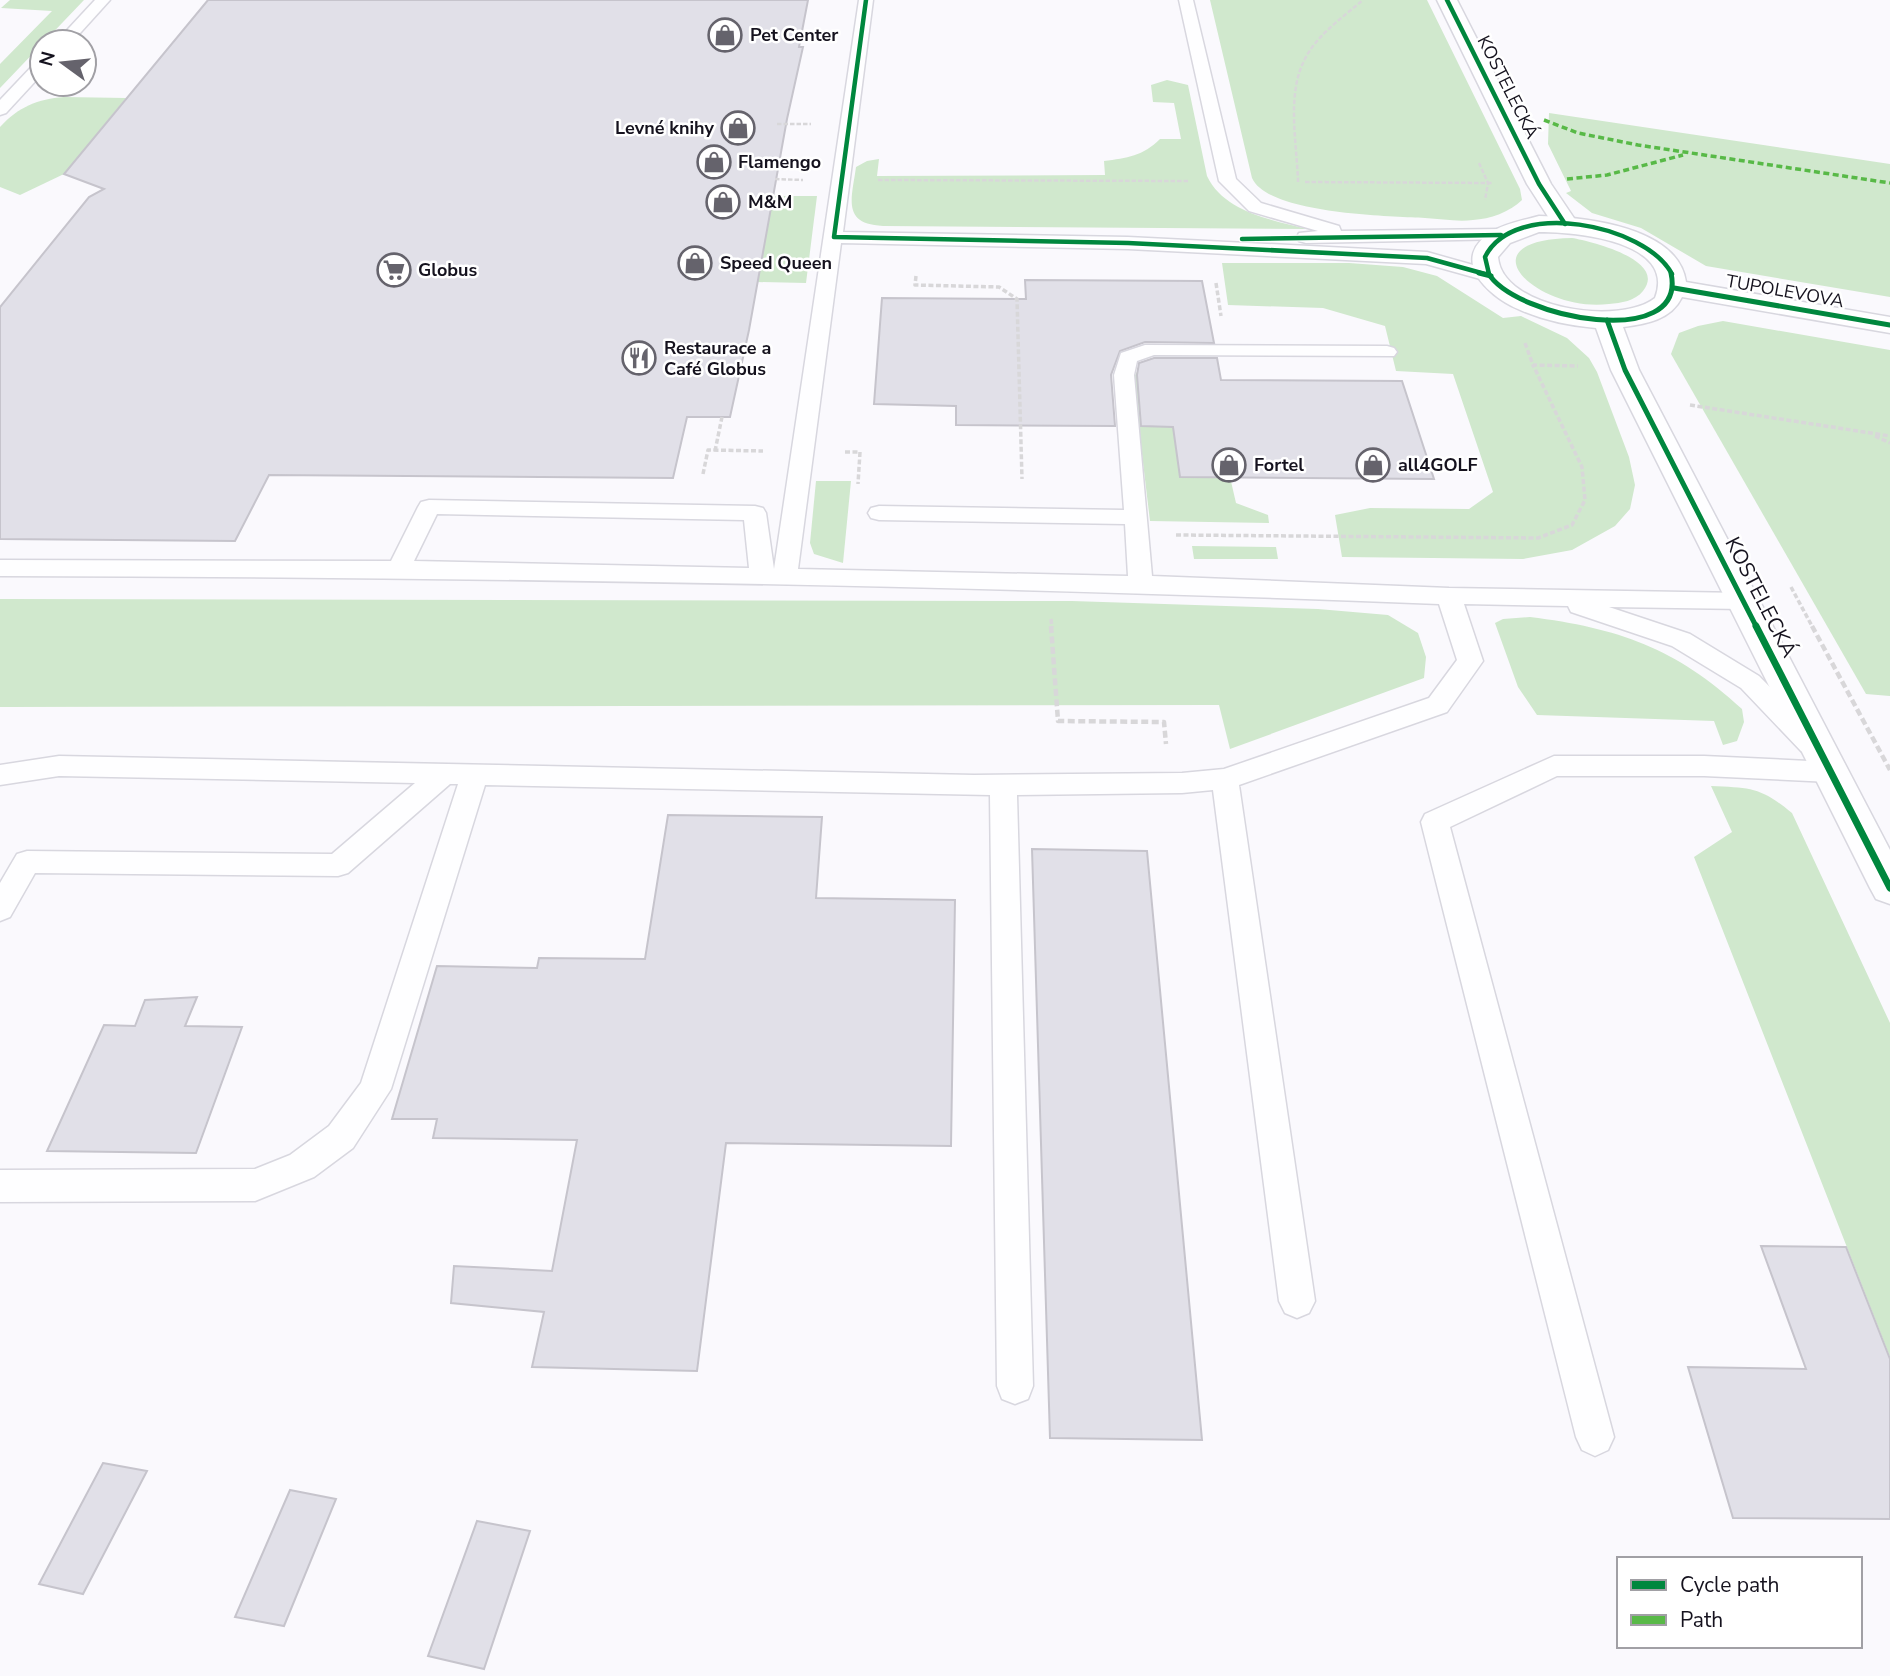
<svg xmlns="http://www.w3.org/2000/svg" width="1890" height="1676" font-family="'Nunito Sans',sans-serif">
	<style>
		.green { fill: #d0e8cd }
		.building { fill: #e1e0e8; stroke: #c6c4cc; stroke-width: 2 }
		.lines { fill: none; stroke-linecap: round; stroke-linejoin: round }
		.service-casing { stroke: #d8d7df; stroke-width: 3 }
		.tertiary-casing { stroke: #d8d7df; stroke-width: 3 }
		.secondary-casing { stroke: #d8d7df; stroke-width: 3 }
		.path-far2 { stroke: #d8d7d9; stroke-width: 2.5; stroke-dasharray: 4.5 2; stroke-linecap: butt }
		.path-far1 { stroke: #d8d7d9; stroke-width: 3.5; stroke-dasharray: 5 2.5; stroke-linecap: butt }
		.path { stroke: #d8d7d9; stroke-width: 4.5; stroke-dasharray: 7 3.5; stroke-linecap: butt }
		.service { fill: #fefeff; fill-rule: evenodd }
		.tertiary { fill: #fefeff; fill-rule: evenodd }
		.secondary { fill: #fefeff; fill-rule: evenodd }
		.quiet { stroke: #58b947; stroke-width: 3.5; stroke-dasharray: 6 3.5; stroke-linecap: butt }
		.cycleway-far2-casing { stroke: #fff; stroke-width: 7 }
		.cycleway-far1-casing { stroke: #fff; stroke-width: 9 }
		.cycleway-casing { stroke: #fff; stroke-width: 11 }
		.cycleway-far2 { stroke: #00873e; stroke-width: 4.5 }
		.cycleway-far1 { stroke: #00873e; stroke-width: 5 }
		.cycleway { stroke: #00873e; stroke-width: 7 }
		.labels { text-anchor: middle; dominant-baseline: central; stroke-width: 5; stroke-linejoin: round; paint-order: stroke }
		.far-poi-label { font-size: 18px; font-weight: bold; fill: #15121e; stroke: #fff; text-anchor: start }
		.far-street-label { font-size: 18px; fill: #15121e; stroke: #fff }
		.street-label { font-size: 21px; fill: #15121e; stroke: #fff }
	</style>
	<rect width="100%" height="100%" fill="#faf9fd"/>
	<!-- green -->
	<g class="green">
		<polygon points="10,0 84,0 0,88 0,64 52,11 1,8"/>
		<path d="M1210,0h217l93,189 2,11c-12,12 -32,19 -49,20 -15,2 -32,-1 -48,-2 -36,-2 -157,-4 -173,-40z"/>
		<path d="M1167,80l21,5 19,91c17,36 65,44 100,53l-424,-3c-42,-2 -31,-28 -27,-59l11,-6 12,-2 -2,17 228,-1 -1,-14c23,-3 39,-5 56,-22h21l-7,-36 -21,-1 -2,-17z"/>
		<path d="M64,97l62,1 -62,76 -44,21 -20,-8v-60c18,-20 38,-28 64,-30z"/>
		<polygon points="1549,113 1890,164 1890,297 1706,266 1641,228 1592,213 1566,193 1571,191 1548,144"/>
		<polygon points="772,196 817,196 806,283 757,282"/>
		<path d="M1572,238c18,3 96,22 71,53 -8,10 -22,12 -34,13 -71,9 -149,-64 -37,-66z"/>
		<polygon points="1222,263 1349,263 1403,267 1437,276 1503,318 1521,316 1567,338 1589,358 1597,372 1629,457 1635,485 1630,509 1615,526 1572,550 1523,559 1342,557 1335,515 1370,508 1469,509 1493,492 1453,374 1396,371 1385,326 1323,308 1228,305"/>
		<polygon points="1723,321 1890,350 1890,696 1866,694 1671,354 1679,333 1698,326"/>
		<polygon points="1139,368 1166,380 1180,477 1230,477 1236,503 1268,515 1269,523 1150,521 1133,379"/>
		<polygon points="816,481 851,481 843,563 814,554 810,543"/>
		<polygon points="1192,546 1276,547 1278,559 1194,559"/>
		<polygon points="0,599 1072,601 1318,609 1388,615 1418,633 1426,657 1424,678 1230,749 1219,705 0,707"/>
		<path d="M1530,617c88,11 146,31 212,92l2,13 -7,19 -14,4 -9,-24 -177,-6 -19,-28 -23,-64 8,-4z"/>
		<path d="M1711,786c41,2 49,1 81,27l98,210v334l-196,-500 38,-25z"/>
	</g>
	<!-- building -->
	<g class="building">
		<polygon points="208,0 808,0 799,47 803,47 787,119 749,330 730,417 687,417 673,478 269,475 235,541 0,539 0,307 89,197 104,189 64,174"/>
		<polygon points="1025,280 1202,281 1214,343 1145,342 1120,351 1111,375 1115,426 956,425 956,406 874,404 882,298 1026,299"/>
		<polygon points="1154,358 1217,358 1221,380 1402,381 1434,479 1180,477 1173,427 1141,426 1137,375 1139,363"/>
		<polygon points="668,815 822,817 816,898 955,900 951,1146 726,1143 697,1371 532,1367 544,1312 451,1303 454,1266 552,1271 577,1140 433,1138 437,1119 392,1119 437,966 537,968 539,958 645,959"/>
		<polygon points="1032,849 1147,851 1202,1440 1050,1438"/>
		<polygon points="197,997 185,1026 242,1027 196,1153 47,1151 104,1025 135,1026 145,1000"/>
		<polygon points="1761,1246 1846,1247 1890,1359 1890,1519 1733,1518 1688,1367 1806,1369"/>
		<polygon points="103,1463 147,1471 83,1594 39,1584"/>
		<polygon points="290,1490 336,1499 284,1626 235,1617"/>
		<polygon points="477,1521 530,1531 484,1669 428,1656"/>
	</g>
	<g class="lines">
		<defs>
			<g id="service">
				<polygon points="95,0 110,0 72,42 56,42"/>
				<path d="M859,0h14l-30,232 285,5 299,15 71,20 3,4 -10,6 -65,-18 -298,-15 -287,-6 -43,326 330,7 -3,-52 -246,-4 -8,-2 -3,-5 3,-5 8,-2 245,4 -10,-135 7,-22 24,-8 242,1 7,2 3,4 -3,4 -240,-1 -17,6 -3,14 18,201 297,12 294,5 9,2 3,6 -3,6 -9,2 -134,-2 81,27 69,42 60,61 4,7 -4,7 -9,3 -9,-3 -60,-63 -69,-42 -101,-34 -3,-6 -104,-2 19,57 -36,51 -208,73 76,516 -6,12 -12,5 -12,-5 -6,-12 -66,-511 -31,3 -165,2 16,591 -5,13 -13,5 -13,-5 -5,-13 -7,-591 -505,-10 -94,304 -38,59 -39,29 -59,24 -255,1v-32l255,-1 35,-14 39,-29 32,-43 97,-299h-8l-102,89 -10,3 -303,-3 -25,44 -10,4v-38l17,-29 10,-3 305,3 83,-71 -356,-7 -59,9v-20l59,-9 915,19 208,-2 42,-4 205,-71 28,-38 -18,-56c-480,-19 -959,-27 -1439,-28v-16l391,1 27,-54 3,-5 8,-2 326,6 8,2 3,5 8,56zM437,514l307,6 5,48 -335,-7z"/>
				<polygon points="1179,0 1193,0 1236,179 1261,203 1339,226 1341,231 1501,229 1510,235 1508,239 1306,243 1299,241 1297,237 1299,233 1318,231 1249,211 1219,181"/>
				<polygon points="42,60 42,74 6,113 0,115 0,100 36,62"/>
				<polygon points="1554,756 1704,756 1830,762 1840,765 1843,772 1840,779 1830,782 1704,776 1557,776 1450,827 1614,1437 1608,1450 1595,1456 1582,1450 1576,1437 1421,822 1425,814"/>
			</g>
			<polygon id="tertiary" points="1437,0 1457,0 1551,184 1578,224 1574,229 1565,232 1556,229 1527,184"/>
			<path id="secondary" d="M1539,216c44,1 139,10 147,66l204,35v16l-208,-36c-11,23 -36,27 -59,30l16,43 251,480v54l-14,-5 -6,-11 -259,-518 -15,-42c-26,-2 -54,-8 -78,-19 -32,-14 -70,-51 -25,-78 14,-8 31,-11 46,-15zM1539,232c37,0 138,9 116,66 -35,28 -153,11 -157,-41l12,-14z"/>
		</defs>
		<!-- service casing -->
		<use href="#service" class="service-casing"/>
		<!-- tertiary casing -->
		<use href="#tertiary" class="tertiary-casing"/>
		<!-- secondary casing -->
		<use href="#secondary" class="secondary-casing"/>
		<!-- path-far2 -->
		<g class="path-far2">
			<polyline points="777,124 811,124"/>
			<polyline points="1479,163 1488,183 1485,200"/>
			<polyline points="775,179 803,180"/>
			<polyline points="878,180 1188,181"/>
			<path d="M1298,182c-1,-37 -11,-85 5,-119 11,-26 39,-45 60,-63"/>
			<polyline points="1305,182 1492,183"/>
		</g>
		<!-- path-far1 -->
		<g class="path-far1">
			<polyline points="916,276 915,285 999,287 1017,299 1022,479"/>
			<polyline points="1216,283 1221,316"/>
			<polyline points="1525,343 1533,365 1578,366"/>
			<polyline points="1690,405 1890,436"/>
			<polyline points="1875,436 1890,443"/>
			<polyline points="715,451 722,417"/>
			<polyline points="845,452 860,452 858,484"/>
			<polyline points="703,474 708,450 763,451"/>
			<polyline points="1176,535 1538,538 1572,525 1585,500 1582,467 1533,365"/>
			<polyline points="1791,587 1813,628"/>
			<polyline points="1051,619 1052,628"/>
		</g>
		<!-- path -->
		<g class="path">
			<polyline points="1051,626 1058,721 1164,722 1166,744"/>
			<polyline points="1812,626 1890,770"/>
		</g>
		<!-- service -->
		<use href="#service" class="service"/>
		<!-- tertiary -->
		<use href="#tertiary" class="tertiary"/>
		<!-- secondary -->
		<use href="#secondary" class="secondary"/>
		<!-- quiet -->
		<g class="quiet">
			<polyline points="1544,120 1578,133 1638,145 1890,183"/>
			<polyline points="1567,179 1607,175 1683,155"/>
		</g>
		<defs>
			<g id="cycleway-far2">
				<polyline points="866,0 834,237 1128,243 1427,258 1485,274"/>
				<polyline points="1447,0 1539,184 1565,224"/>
				<polyline points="1242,239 1501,235"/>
				<path d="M1489,274l-4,-17c29,-59 160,-33 187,17"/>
			</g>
			<g id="cycleway-far1">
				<polyline points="1479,273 1491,276"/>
				<path d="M1488,273c28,46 200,78 183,0"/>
				<polyline points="1674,288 1890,325"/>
				<polyline points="1607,320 1625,370 1757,628"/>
			</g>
			<polyline id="cycleway" points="1756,626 1890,888"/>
		</defs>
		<!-- cycleway-far2 casing -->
		<use href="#cycleway-far2" class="cycleway-far2-casing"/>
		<!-- cycleway-far1 casing -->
		<use href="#cycleway-far1" class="cycleway-far1-casing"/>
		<!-- cycleway casing -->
		<use href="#cycleway" class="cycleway-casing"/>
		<!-- cycleway-far2 -->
		<use href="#cycleway-far2" class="cycleway-far2"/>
		<!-- cycleway-far1 -->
		<use href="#cycleway-far1" class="cycleway-far1"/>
		<!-- cycleway -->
		<use href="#cycleway" class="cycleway"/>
	</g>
	<!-- icons -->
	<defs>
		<symbol id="shop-ring" viewBox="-11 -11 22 22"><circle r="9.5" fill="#fff" stroke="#65636c" stroke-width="1.5"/><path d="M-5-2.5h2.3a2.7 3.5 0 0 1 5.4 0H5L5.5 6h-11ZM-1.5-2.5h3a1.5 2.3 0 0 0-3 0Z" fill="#65636c"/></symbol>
		<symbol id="supermarket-ring" viewBox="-11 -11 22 22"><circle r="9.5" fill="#fff" stroke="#65636c" stroke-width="1.5"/><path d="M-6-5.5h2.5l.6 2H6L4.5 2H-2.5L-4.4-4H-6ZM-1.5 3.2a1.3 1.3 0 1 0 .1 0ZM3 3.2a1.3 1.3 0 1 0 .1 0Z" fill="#65636c"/></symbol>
		<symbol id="restaurant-ring" viewBox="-11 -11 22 22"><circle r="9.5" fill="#fff" stroke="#65636c" stroke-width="1.5"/><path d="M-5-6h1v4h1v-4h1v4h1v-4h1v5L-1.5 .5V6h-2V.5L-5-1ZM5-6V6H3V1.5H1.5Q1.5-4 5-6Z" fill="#65636c"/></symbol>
	</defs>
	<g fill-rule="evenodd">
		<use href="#shop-ring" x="706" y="16" width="38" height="38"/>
		<use href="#shop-ring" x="719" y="109" width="38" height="38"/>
		<use href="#shop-ring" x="695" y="143" width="38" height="38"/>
		<use href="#shop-ring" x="704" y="183" width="38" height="38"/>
		<use href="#shop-ring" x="676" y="244" width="38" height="38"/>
		<use href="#supermarket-ring" x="375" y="251" width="38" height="38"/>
		<use href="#restaurant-ring" x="620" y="339" width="38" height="38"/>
		<use href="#shop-ring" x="1210" y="446" width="38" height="38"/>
		<use href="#shop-ring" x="1354" y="446" width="38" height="38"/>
	</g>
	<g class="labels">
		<!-- far-poi labels -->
		<g class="far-poi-label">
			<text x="750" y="35">Pet Center</text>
			<text x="714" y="128" text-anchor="end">Levné knihy</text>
			<text x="738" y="162">Flamengo</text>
			<text x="748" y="202">M&amp;M</text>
			<text x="720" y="263">Speed Queen</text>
			<text x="418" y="270">Globus</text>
			<text x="664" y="348">Restaurace a<tspan x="664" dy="21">Café Globus</tspan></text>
			<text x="1254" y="465">Fortel</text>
			<text x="1398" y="465">all4GOLF</text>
		</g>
		<!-- far-street labels -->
		<g class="far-street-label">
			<text transform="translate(1508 87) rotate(63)">KOSTELECKÁ</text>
			<text transform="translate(1785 291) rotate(10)">TUPOLEVOVA</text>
		</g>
		<!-- street labels -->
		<g class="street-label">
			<text transform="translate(1761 597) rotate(63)">KOSTELECKÁ</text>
		</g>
	</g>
	<!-- legend -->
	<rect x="1617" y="1557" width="245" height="91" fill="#ffffff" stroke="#a1a0a5" stroke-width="2"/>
	<rect x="1631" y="1580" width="35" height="10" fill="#00873e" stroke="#a1a0a5" stroke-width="2"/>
	<text x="1680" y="1592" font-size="21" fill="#15121e">Cycle path</text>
	<rect x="1631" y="1615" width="35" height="10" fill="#58b947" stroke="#a1a0a5" stroke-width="2"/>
	<text x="1680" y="1627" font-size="21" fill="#15121e">Path</text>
	<!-- north arrow -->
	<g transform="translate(63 63) rotate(285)"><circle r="33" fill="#ffffff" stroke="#a1a0a5" stroke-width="2"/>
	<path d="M0-5L12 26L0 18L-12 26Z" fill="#65636c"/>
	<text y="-10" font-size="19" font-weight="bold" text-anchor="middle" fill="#15121e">N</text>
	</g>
</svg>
